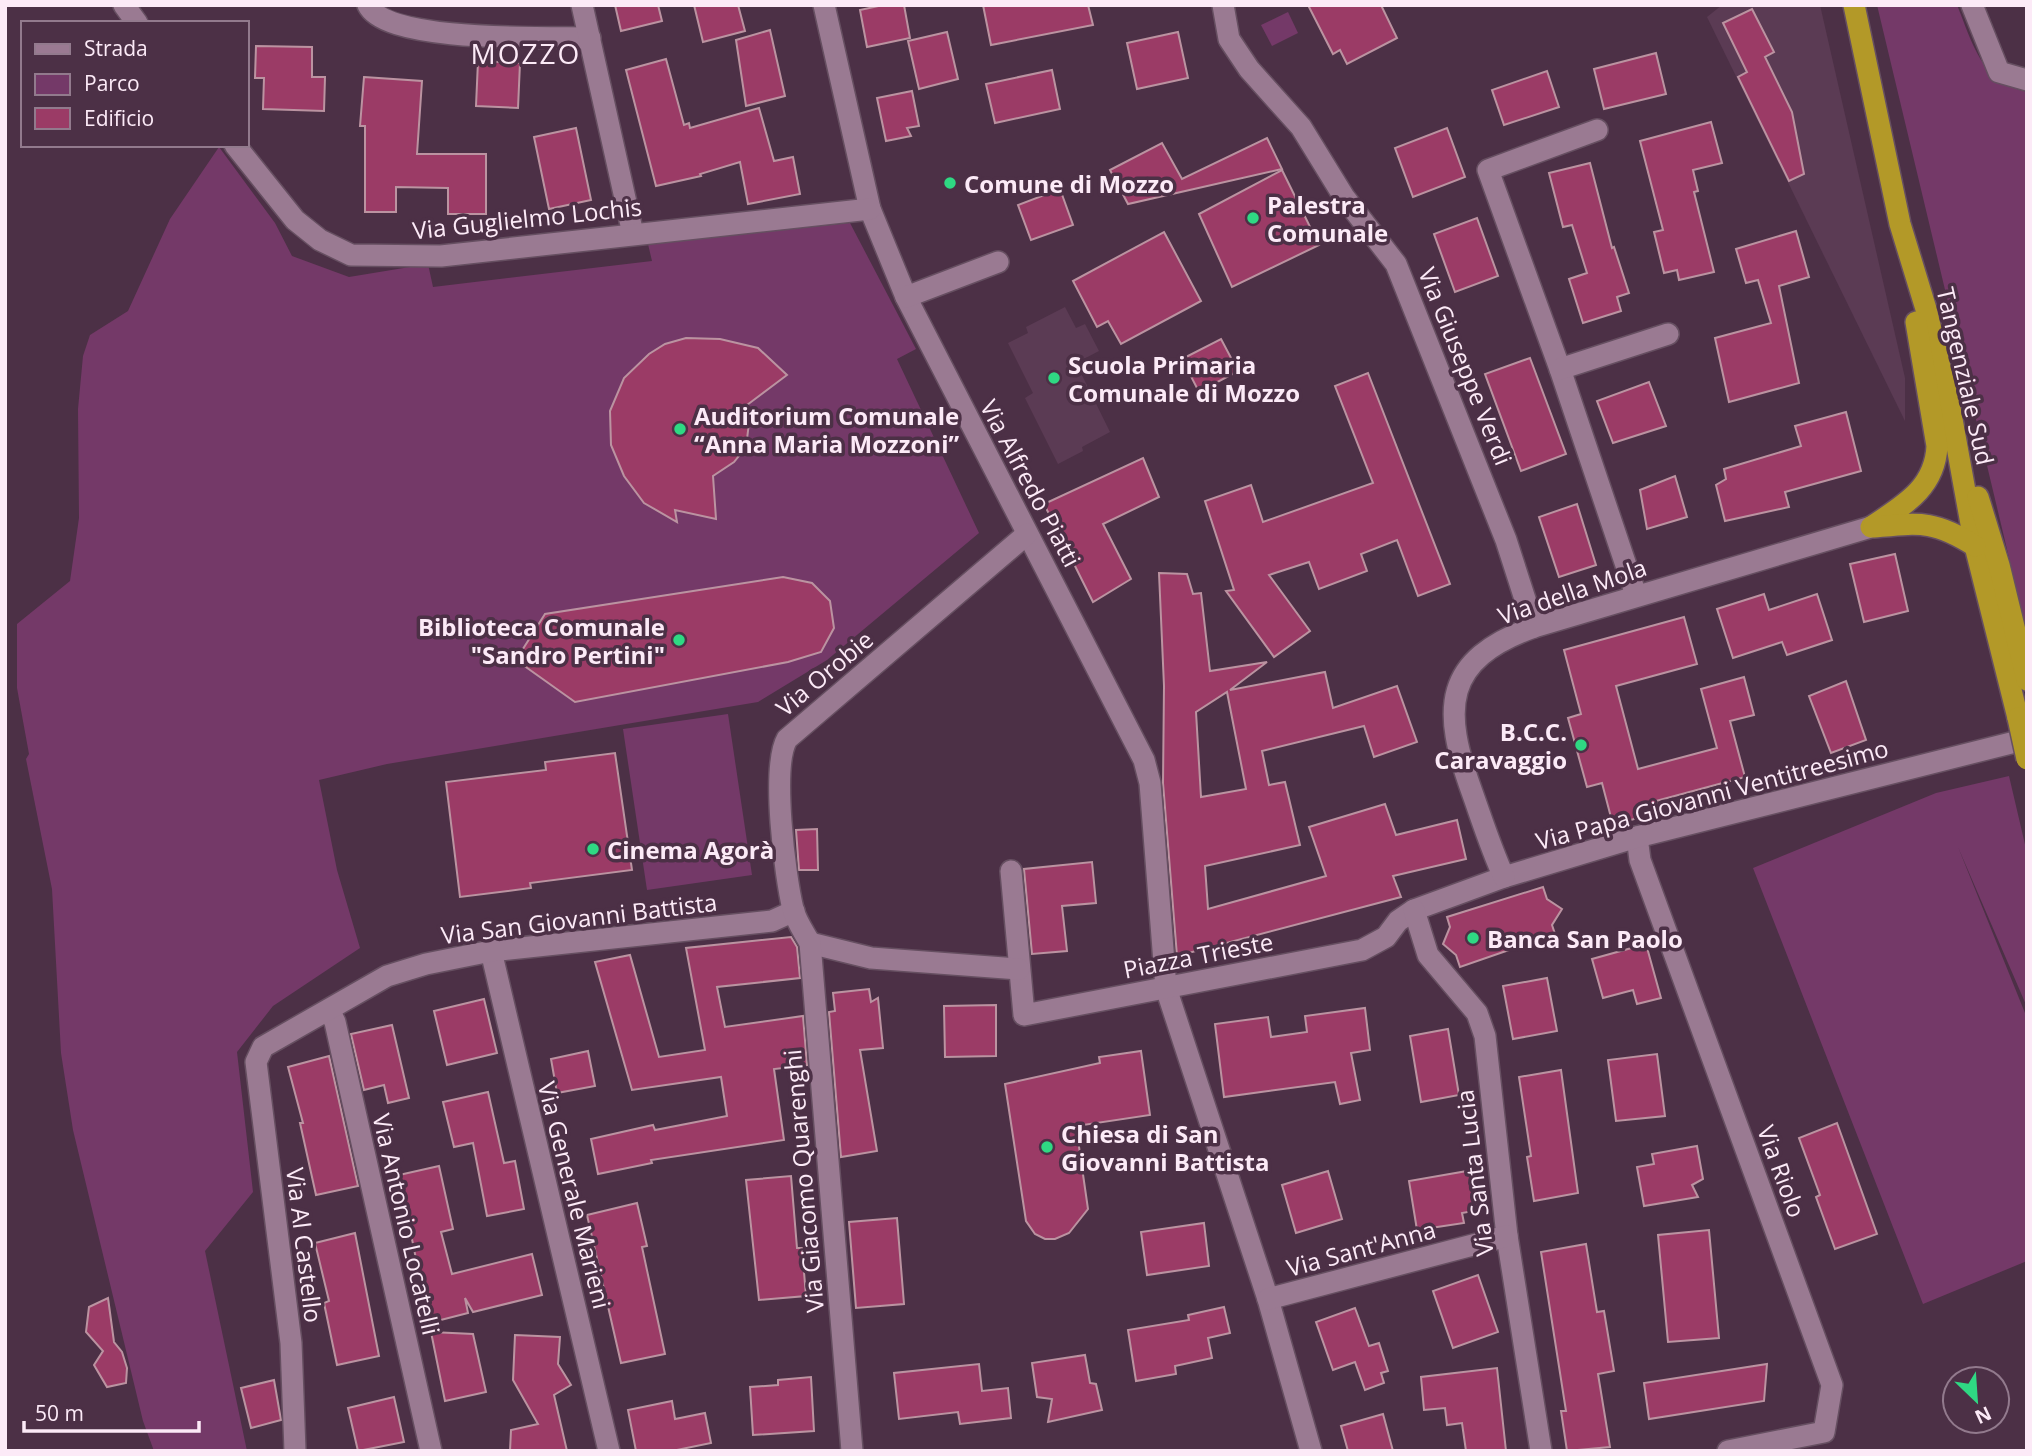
<svg xmlns="http://www.w3.org/2000/svg" width="2032" height="1456" font-family="'Open Sans',sans-serif">
	<style>
		.built { fill: #5b3b54 }
		.green { fill: #743968 }
		.building { fill: #9b3b66; stroke: #bb93a1; stroke-width: 2; fill-rule: evenodd }
		.lines { fill: none; stroke-linecap: round; stroke-linejoin: round }
		.minor-casing { stroke: #664f61; stroke-width: 24 }
		.highway-casing { stroke: #664f61; stroke-width: 24 }
		.minor { stroke: #9a7a92; stroke-width: 21 }
		.highway { stroke: #b39928; stroke-width: 21 }
		.highway-bridge-casing { stroke: #664f61; stroke-width: 24; stroke-linecap: butt }
		.highway-bridge { stroke: #b39928; stroke-width: 21 }
		.poi-dot { fill: #2fd883; stroke: #4c3046; stroke-width: 2.5 }
		.labels { text-anchor: middle; dominant-baseline: central; stroke-width: 7; stroke-linejoin: round; paint-order: stroke }
		.poi-label { font-size: 24px; font-weight: bold; fill: #fceaf7; stroke: #4c3046; text-anchor: start }
		.street-label { font-size: 24px; fill: #fceaf7; stroke: #4c3046 }
		.quarter-label { font-size: 28px; letter-spacing: 2px; fill: #fceaf7; stroke: #4c3046 }
	</style>
	<rect width="100%" height="100%" fill="#4c3046"/>
	<!-- built -->
	<g class="built">
		<polygon points="1722,5 1820,5 1905,378 1905,421 1707,17"/>
		<polygon points="1065,307 1076,328 1085,324 1099,351 1076,363 1110,432 1082,447 1083,451 1058,464 1025,398 1033,393 1008,343 1028,333 1026,327"/>
	</g>
	<!-- green -->
	<g class="green">
		<path d="M1877,5h80c16,39 24,77 70,87v541z"/>
		<polygon points="1288,12 1298,33 1272,46 1261,25"/>
		<polygon points="219,147 275,223 292,256 349,277 428,264 433,287 652,261 648,244 850,223 916,349 897,359 979,533 827,660 758,702 387,764 319,780 337,870 360,948 273,1006 237,1052 253,1192 205,1251 247,1451 154,1451 143,1421 73,1130 61,1053 52,889 26,759 29,754 17,688 17,624 70,581 79,518 78,409 83,356 90,335 128,311 170,219"/>
		<polygon points="728,714 752,875 647,890 623,729"/>
		<polygon points="2009,776 2027,853 2027,1007 1958,847 2027,1018 2027,1261 1923,1304 1753,868 1936,793"/>
	</g>
	<!-- building -->
	<g class="building">
		<polygon points="615,5 658,5 662,21 621,31"/>
		<polygon points="694,5 738,5 745,31 703,42"/>
		<polygon points="883,5 904,5 910,38 867,47 860,10"/>
		<polygon points="983,5 1088,5 1093,25 991,45"/>
		<polygon points="1308,5 1381,5 1397,38 1347,64 1340,50 1333,54"/>
		<polygon points="1752,9 1774,52 1765,57 1792,112 1804,174 1789,181 1738,77 1747,72 1723,23"/>
		<polygon points="770,30 785,96 746,106 736,40"/>
		<polygon points="947,32 958,79 919,89 908,41"/>
		<polygon points="1178,32 1188,78 1137,89 1127,43"/>
		<polygon points="256,46 312,47 312,77 325,77 324,111 263,109 264,78 255,78"/>
		<polygon points="1656,53 1666,94 1604,109 1594,69"/>
		<polygon points="666,59 684,125 689,123 690,128 759,108 774,161 793,157 800,194 748,204 740,162 700,174 701,176 656,186 626,70"/>
		<polygon points="478,61 520,63 518,108 476,106"/>
		<polygon points="1052,70 1060,109 995,123 986,84"/>
		<polygon points="1547,71 1559,107 1504,125 1492,90"/>
		<polygon points="364,77 422,81 417,154 486,154 486,214 448,214 448,188 396,187 396,212 365,212 365,126 360,126"/>
		<polygon points="912,91 919,126 907,128 911,136 886,141 877,98"/>
		<polygon points="1711,122 1722,163 1693,170 1698,191 1694,192 1714,272 1679,280 1677,270 1664,273 1654,232 1663,230 1640,141"/>
		<polygon points="576,128 591,200 549,209 534,137"/>
		<polygon points="1447,128 1465,177 1413,197 1395,148"/>
		<polygon points="1267,138 1282,169 1128,204 1110,170 1162,143 1182,179"/>
		<polygon points="1590,163 1612,248 1614,247 1629,293 1617,297 1621,311 1583,323 1569,279 1587,273 1572,225 1563,227 1549,173"/>
		<polygon points="1282,170 1319,245 1232,287 1199,214"/>
		<polygon points="1060,189 1073,225 1031,240 1018,205"/>
		<polygon points="1477,218 1498,276 1455,292 1434,234"/>
		<polygon points="1796,231 1809,277 1779,286 1799,383 1729,402 1715,338 1771,323 1758,280 1746,283 1736,249"/>
		<polygon points="1164,232 1201,301 1121,344 1108,321 1097,327 1073,281"/>
		<polygon points="686,338 720,339 758,348 787,375 743,408 749,423 746,447 734,462 713,476 716,519 675,510 677,522 644,503 624,476 611,445 610,411 624,378 649,354 665,344"/>
		<polygon points="1221,339 1238,371 1199,392 1182,359"/>
		<polygon points="1530,358 1566,454 1521,471 1485,374"/>
		<polygon points="1368,373 1450,584 1418,596 1397,540 1361,554 1367,571 1319,589 1309,562 1269,575 1310,631 1274,657 1226,591 1234,590 1205,501 1251,485 1263,522 1373,483 1335,386"/>
		<polygon points="1649,382 1666,426 1613,443 1597,401"/>
		<polygon points="1846,412 1861,471 1785,492 1789,507 1725,521 1716,485 1726,479 1724,469 1801,446 1795,426"/>
		<polygon points="1143,458 1159,497 1103,524 1131,579 1093,602 1044,504"/>
		<polygon points="1675,476 1687,517 1647,529 1640,490"/>
		<polygon points="1577,504 1596,565 1559,577 1539,517"/>
		<polygon points="1895,554 1908,611 1864,622 1850,564"/>
		<path d="M1159,573l28,1 6,20 8,-1 9,78 57,-9 -37,28 95,-18 8,36 64,-22 20,56 -43,15 -10,-31 -102,25 7,34 16,-3 15,63 -95,21 3,43 118,-33 -17,-49 76,-23 11,31 61,-15 9,39 -73,17 8,21 -224,59 -14,-173 1,-97zM1227,692l19,97 -45,8 -5,-85z"/>
		<polygon points="783,577 812,583 830,601 834,628 821,652 788,662 575,702 516,660 545,614"/>
		<polygon points="1764,594 1769,610 1817,594 1832,640 1787,655 1782,642 1733,658 1717,609"/>
		<polygon points="1684,617 1697,664 1616,686 1638,769 1717,748 1701,689 1744,677 1754,715 1730,721 1745,777 1656,801 1659,812 1613,825 1602,783 1587,787 1568,718 1581,714 1564,650"/>
		<polygon points="1846,681 1866,740 1831,753 1809,696"/>
		<polygon points="615,753 632,870 530,883 531,888 460,897 446,782 546,770 545,762"/>
		<polygon points="817,829 818,870 799,870 796,830"/>
		<polygon points="1092,862 1096,903 1062,906 1067,951 1032,954 1024,869"/>
		<polygon points="1543,887 1547,899 1562,909 1552,925 1555,934 1460,967 1456,955 1443,944 1450,927 1447,917"/>
		<polygon points="791,937 797,947 800,978 717,987 725,1027 803,1016 807,1065 774,1069 784,1140 651,1160 652,1163 598,1174 591,1139 653,1125 655,1130 727,1116 721,1077 632,1090 595,962 630,955 659,1057 705,1050 686,948"/>
		<polygon points="1646,944 1661,998 1637,1004 1633,990 1603,998 1592,959"/>
		<polygon points="1547,978 1557,1031 1513,1039 1503,986"/>
		<polygon points="869,989 871,1002 878,998 883,1048 860,1050 877,1151 841,1157 829,1012 835,1011 833,993"/>
		<polygon points="484,999 497,1053 447,1065 434,1011"/>
		<polygon points="996,1005 996,1056 945,1057 944,1006"/>
		<polygon points="1365,1008 1370,1050 1351,1053 1360,1100 1340,1104 1335,1082 1224,1097 1215,1024 1268,1017 1271,1037 1307,1032 1305,1016"/>
		<polygon points="392,1025 409,1098 388,1103 384,1085 364,1090 351,1034"/>
		<polygon points="1448,1029 1459,1095 1421,1102 1410,1036"/>
		<polygon points="588,1051 595,1086 557,1093 551,1059"/>
		<polygon points="1141,1051 1150,1115 1076,1126 1088,1209 1069,1233 1055,1239 1045,1239 1035,1234 1026,1221 1005,1084 1100,1063 1099,1057"/>
		<polygon points="1657,1054 1665,1116 1616,1121 1608,1060"/>
		<polygon points="329,1056 358,1186 316,1195 300,1123 303,1123 288,1067"/>
		<polygon points="1561,1070 1578,1193 1534,1201 1527,1157 1531,1156 1519,1077"/>
		<polygon points="488,1092 504,1163 515,1161 524,1209 487,1216 473,1143 454,1147 443,1102"/>
		<polygon points="1837,1123 1877,1234 1835,1249 1816,1197 1820,1195 1799,1138"/>
		<polygon points="1697,1146 1703,1179 1692,1185 1698,1197 1644,1206 1637,1167 1654,1164 1652,1154"/>
		<polygon points="439,1166 453,1229 441,1232 452,1274 532,1254 542,1295 473,1312 465,1298 468,1313 429,1323 399,1175"/>
		<polygon points="1473,1170 1479,1210 1462,1213 1464,1223 1417,1230 1409,1181"/>
		<polygon points="1328,1171 1342,1219 1296,1233 1282,1185"/>
		<polygon points="791,1176 797,1248 802,1248 806,1296 759,1300 746,1180"/>
		<polygon points="637,1203 647,1246 642,1247 665,1354 621,1363 587,1215"/>
		<polygon points="897,1218 904,1304 856,1308 849,1222"/>
		<polygon points="1204,1223 1209,1266 1147,1275 1141,1232"/>
		<polygon points="1709,1230 1719,1338 1668,1342 1658,1235"/>
		<polygon points="355,1233 379,1356 337,1365 324,1303 329,1301 315,1243"/>
		<polygon points="1586,1244 1597,1312 1604,1311 1614,1371 1598,1374 1610,1447 1567,1451 1561,1411 1566,1411 1541,1252"/>
		<polygon points="1478,1275 1498,1332 1453,1348 1433,1291"/>
		<polygon points="108,1298 114,1342 122,1352 127,1368 126,1383 107,1387 94,1365 103,1351 86,1332 89,1307"/>
		<polygon points="1224,1307 1230,1333 1208,1338 1212,1358 1175,1366 1176,1374 1136,1381 1128,1330 1189,1320 1188,1315"/>
		<polygon points="1355,1308 1369,1346 1379,1343 1388,1371 1381,1373 1384,1383 1365,1390 1355,1362 1333,1370 1316,1322"/>
		<polygon points="431,1332 473,1334 486,1392 445,1401"/>
		<polygon points="515,1335 560,1337 558,1364 571,1385 554,1395 567,1451 510,1451 511,1430 538,1424 513,1380"/>
		<polygon points="1085,1355 1090,1383 1096,1384 1102,1410 1048,1422 1052,1399 1037,1397 1032,1363"/>
		<polygon points="979,1364 982,1391 1008,1388 1011,1418 960,1424 958,1412 899,1419 894,1373"/>
		<polygon points="1767,1364 1764,1401 1649,1419 1644,1383"/>
		<polygon points="1497,1368 1506,1451 1466,1451 1462,1423 1447,1425 1445,1408 1424,1410 1421,1377"/>
		<polygon points="811,1377 814,1431 753,1435 750,1387 778,1385 778,1380"/>
		<polygon points="274,1380 281,1420 251,1428 241,1388"/>
		<polygon points="394,1397 404,1442 358,1451 348,1408"/>
		<polygon points="672,1401 675,1419 705,1413 711,1443 672,1451 636,1451 628,1410"/>
		<polygon points="1383,1414 1393,1451 1348,1451 1341,1426"/>
	</g>
	<g class="lines">
		<defs>
			<g id="minor">
				<polyline points="124,5 137,23"/>
				<path d="M368,5c18,38 182,32 222,33"/>
				<polyline points="582,5 633,234"/>
				<polyline points="824,5 870,209 906,297 1144,760 1150,783 1166,988 1268,1299 1311,1451"/>
				<polyline points="1223,5 1229,39 1249,69 1301,127 1344,197 1396,264 1506,540 1534,627"/>
				<polyline points="1972,5 1999,72 2027,80"/>
				<polyline points="1597,130 1488,170 1560,369 1636,595"/>
				<polyline points="235,145 295,220 320,240 351,255 441,256 870,209"/>
				<polyline points="906,297 998,262"/>
				<polyline points="1560,369 1668,334"/>
				<polyline points="1637,837 1640,860 1832,1385 1824,1432 1728,1451"/>
				<polyline points="1011,871 1024,1015 1362,950 1386,937 1398,921 1414,910 1504,877 1637,837 2027,739"/>
				<path d="M1504,877c-13,-28 -22,-57 -32,-85 -30,-83 -30,-132 62,-165l337,-100"/>
				<polyline points="1414,910 1428,955 1477,1013 1485,1036 1507,1236 1541,1451"/>
				<polyline points="810,943 871,958 1019,969"/>
				<polyline points="491,951 609,1451"/>
				<polyline points="329,1010 335,1022 431,1451"/>
				<polyline points="1268,1299 1507,1236"/>
				<polyline points="295,1451 291,1343 256,1062 263,1047 387,976 426,964 491,951 772,921 794,911"/>
				<path d="M852,1451l-42,-508c-6,-11 -14,-22 -17,-34 -8,-33 -22,-142 -6,-170l240,-205"/>
			</g>
			<g id="highway">
				<polyline points="1854,5 1900,224 1926,309 1950,408 1975,546 2018,718"/>
				<polyline points="1978,497 1999,565 2027,680"/>
				<path d="M1871,527c33,-22 64,-39 66,-81l-21,-124"/>
				<path d="M1874,527c46,-4 60,-7 101,19"/>
			</g>
		</defs>
		<!-- minor casing -->
		<use href="#minor" class="minor-casing"/>
		<!-- highway casing -->
		<use href="#highway" class="highway-casing"/>
		<!-- minor -->
		<use href="#minor" class="minor"/>
		<!-- highway -->
		<use href="#highway" class="highway"/>
		<defs>
			<polyline id="highway-bridge" points="2018,718 2027,759"/>
		</defs>
		<!-- highway-bridge casing -->
		<use href="#highway-bridge" class="highway-bridge-casing"/>
		<!-- highway-bridge -->
		<use href="#highway-bridge" class="highway-bridge"/>
	</g>
	<!-- markers -->
	<g class="poi-dot">
		<circle cx="950" cy="183" r="7"/>
		<circle cx="1253" cy="218" r="7"/>
		<circle cx="1054" cy="378" r="7"/>
		<circle cx="680" cy="429" r="7"/>
		<circle cx="679" cy="640" r="7"/>
		<circle cx="1581" cy="745" r="7"/>
		<circle cx="593" cy="849" r="7"/>
		<circle cx="1473" cy="938" r="7"/>
		<circle cx="1047" cy="1147" r="7"/>
	</g>
	<g class="labels">
		<!-- poi labels -->
		<g class="poi-label">
			<text x="964" y="183">Comune di Mozzo</text>
			<text x="1267" y="204">Palestra<tspan x="1267" dy="28">Comunale</tspan></text>
			<text x="1068" y="364">Scuola Primaria<tspan x="1068" dy="28">Comunale di Mozzo</tspan></text>
			<text x="694" y="415">Auditorium Comunale<tspan x="694" dy="28">“Anna Maria Mozzoni”</tspan></text>
			<text x="665" y="626" text-anchor="end">Biblioteca Comunale<tspan x="665" dy="28">"Sandro Pertini"</tspan></text>
			<text x="1567" y="731" text-anchor="end">B.C.C.<tspan x="1567" dy="28">Caravaggio</tspan></text>
			<text x="607" y="849">Cinema Agorà</text>
			<text x="1487" y="938">Banca San Paolo</text>
			<text x="1061" y="1133">Chiesa di San<tspan x="1061" dy="28">Giovanni Battista</tspan></text>
		</g>
		<!-- street labels -->
		<g class="street-label">
			<text transform="translate(527 218) rotate(-6)">Via Guglielmo Lochis</text>
			<text transform="translate(1466 366) rotate(68)">Via Giuseppe Verdi</text>
			<text transform="translate(1966 376) rotate(77)">Tangenziale Sud</text>
			<text transform="translate(1031 483) rotate(62)">Via Alfredo Piatti</text>
			<text transform="translate(1572 591) rotate(-19)">Via della Mola</text>
			<text transform="translate(824 673) rotate(-40)">Via Orobie</text>
			<text transform="translate(1712 794) rotate(-15)">Via Papa Giovanni Ventitreesimo</text>
			<text transform="translate(579 918) rotate(-7)">Via San Giovanni Battista</text>
			<text transform="translate(1198 955) rotate(-11)">Piazza Trieste</text>
			<text transform="translate(1782 1171) rotate(70)">Via Riolo</text>
			<text transform="translate(1474 1173) rotate(-97)">Via Santa Lucia</text>
			<text transform="translate(803 1181) rotate(-95)">Via Giacomo Quarenghi</text>
			<text transform="translate(575 1195) rotate(76)">Via Generale Marieni</text>
			<text transform="translate(407 1224) rotate(77)">Via Antonio Locatelli</text>
			<text transform="translate(305 1245) rotate(83)">Via Al Castello</text>
			<text transform="translate(1361 1248) rotate(-15)">Via Sant'Anna</text>
		</g>
		<!-- quarter labels -->
		<g class="quarter-label">
			<text x="526" y="53">MOZZO</text>
		</g>
	</g>
	<!-- border -->
	<rect width="2032" height="1456" fill="none" stroke="#fceaf7" stroke-width="14"/>
	<!-- legend -->
	<rect x="21" y="21" width="228" height="126" fill="#4c3046" stroke="#927a8d" stroke-width="2"/>
	<rect x="35" y="44" width="35" height="10" fill="#9a7a92" stroke="#927a8d" stroke-width="2"/>
	<text x="84" y="56" font-size="21" fill="#fceaf7">Strada</text>
	<rect x="35" y="74" width="35" height="21" fill="#743968" stroke="#927a8d" stroke-width="2"/>
	<text x="84" y="91" font-size="21" fill="#fceaf7">Parco</text>
	<rect x="35" y="108" width="35" height="21" fill="#9b3b66" stroke="#927a8d" stroke-width="2"/>
	<text x="84" y="126" font-size="21" fill="#fceaf7">Edificio</text>
	<!-- north arrow -->
	<g transform="translate(1976 1400) rotate(155)"><circle r="33" fill="#4c3046" stroke="#927a8d" stroke-width="2"/>
	<path d="M0-5L12 26L0 18L-12 26Z" fill="#2fd883"/>
	<text y="-10" font-size="19" font-weight="bold" text-anchor="middle" fill="#fceaf7">N</text>
	</g>
	<!-- scale -->
	<path d="M24 1421v10h175v-10" fill="none" stroke="#fceaf7" stroke-width="3.5"/>
	<text x="35" y="1421" font-size="21" fill="#fceaf7" stroke="#4c3046" stroke-width="5" paint-order="stroke">50 m</text>
</svg>
